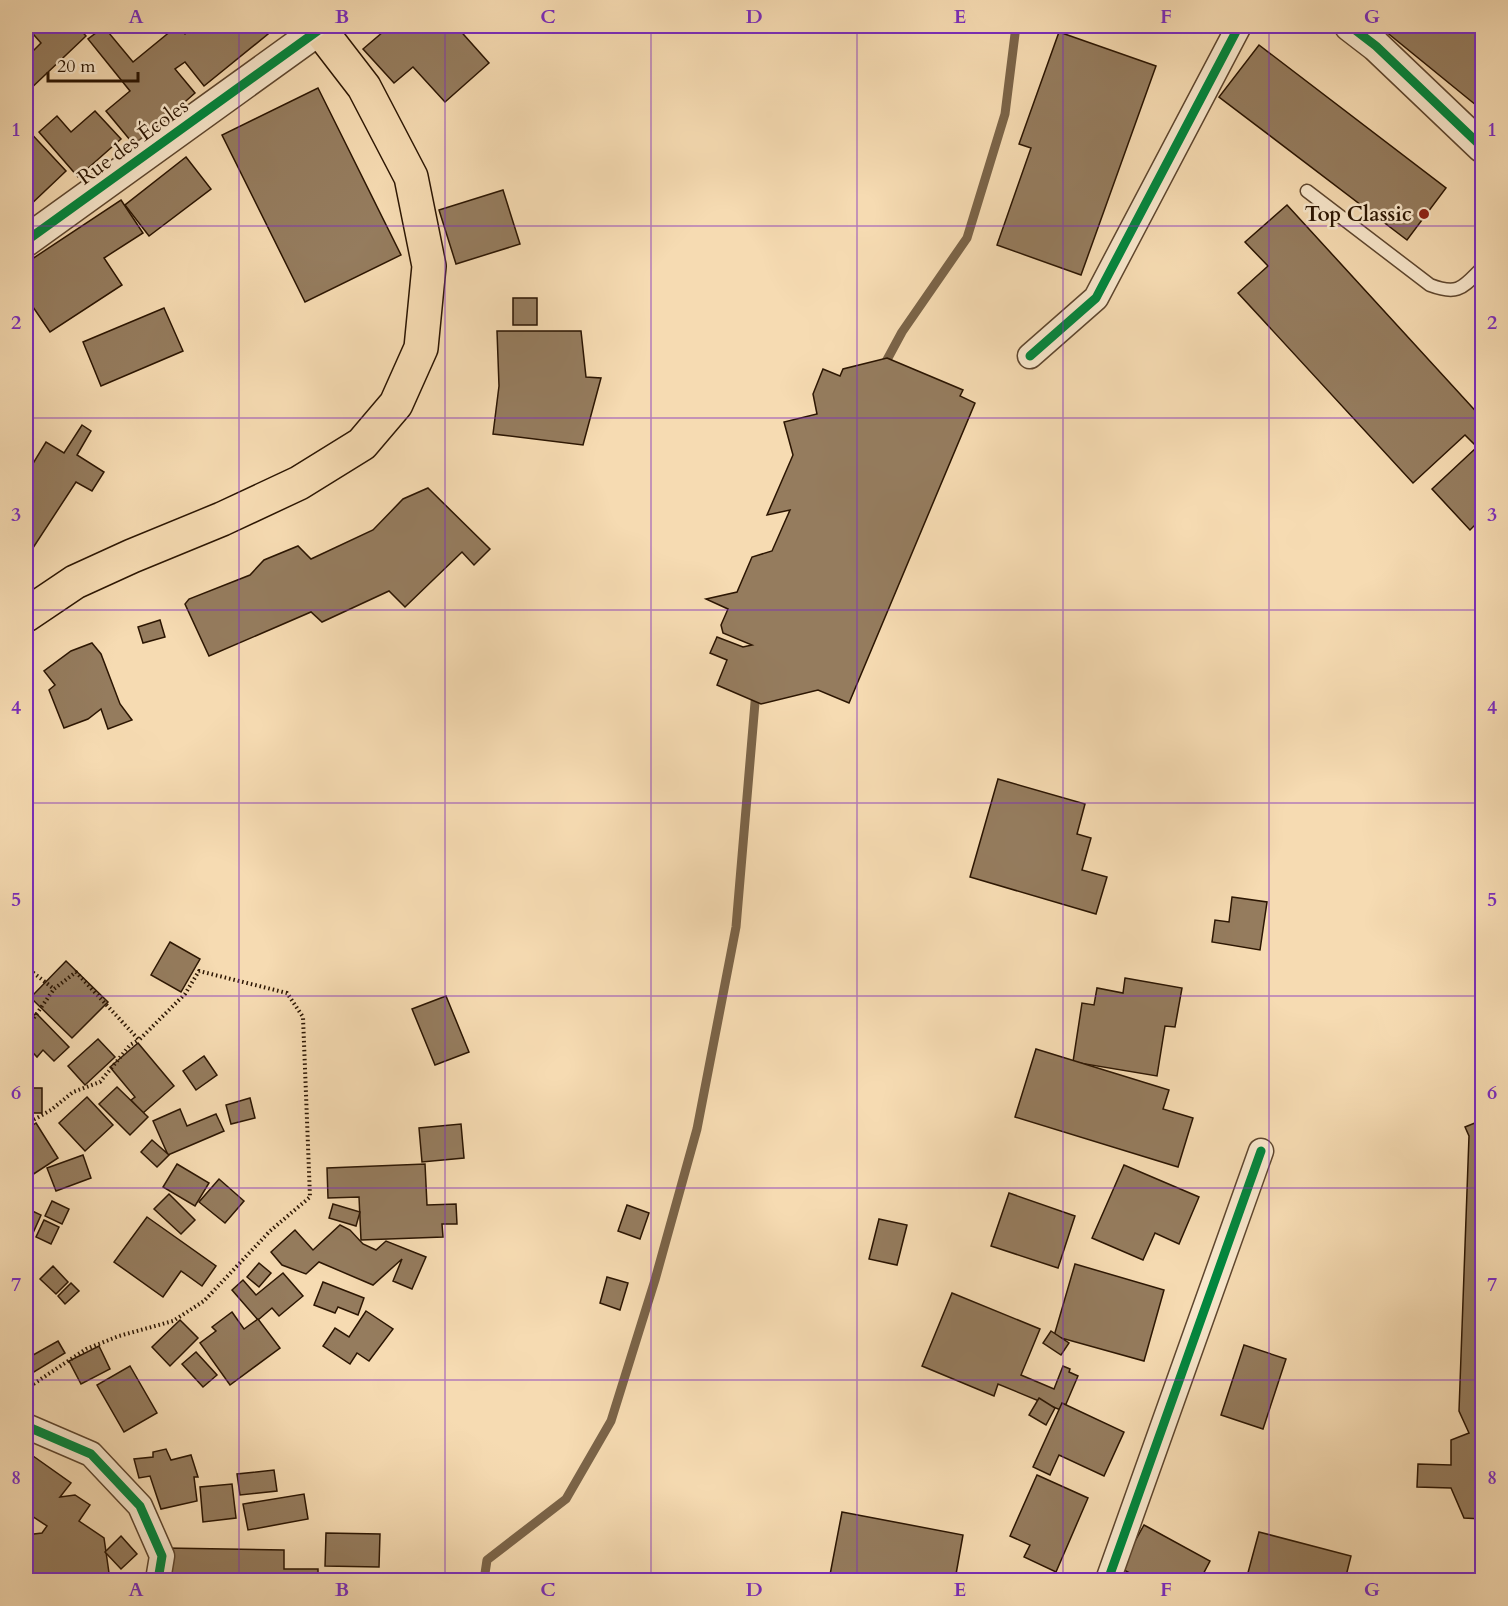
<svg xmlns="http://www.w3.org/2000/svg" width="1508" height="1606" font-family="Cardo,serif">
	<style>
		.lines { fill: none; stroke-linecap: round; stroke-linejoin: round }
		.stream { stroke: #7b6448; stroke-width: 9 }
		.building { fill: #957c5e; stroke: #2b1502; stroke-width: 1.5 }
		.service-casing { stroke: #5e462e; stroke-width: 15 }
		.minor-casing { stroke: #5e462e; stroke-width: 27 }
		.tertiary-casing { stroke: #5e462e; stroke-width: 33 }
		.primary-casing { stroke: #2b1502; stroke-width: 36 }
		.path { stroke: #2b1502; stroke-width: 4; stroke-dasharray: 1.5 3; stroke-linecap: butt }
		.service { stroke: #f9e8cd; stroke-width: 12 }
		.minor { stroke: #f9e8cd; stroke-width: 24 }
		.tertiary { stroke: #f9e8cd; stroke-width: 30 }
		.primary { stroke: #f6dbb2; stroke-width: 33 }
		.cycleway-casing { stroke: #f9e8cd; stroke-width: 13 }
		.cycleway { stroke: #00873e; stroke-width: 9 }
		.grid { fill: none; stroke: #7b2cbf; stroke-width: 1.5; stroke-opacity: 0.55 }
		.poi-dot { fill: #8f2418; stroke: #f9e8cd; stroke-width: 2 }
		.labels { text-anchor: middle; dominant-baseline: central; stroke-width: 5; stroke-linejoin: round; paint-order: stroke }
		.street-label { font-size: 21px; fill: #2b1502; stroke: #f9e8cd }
		.poi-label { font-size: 21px; font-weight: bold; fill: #2b1502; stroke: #f9e8cd; text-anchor: end }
		.neatline { fill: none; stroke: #7b2cbf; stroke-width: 2 }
		.grid-label { font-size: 20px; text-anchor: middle; font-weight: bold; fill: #7b2cbf }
	</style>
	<rect width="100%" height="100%" fill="#f6dbb2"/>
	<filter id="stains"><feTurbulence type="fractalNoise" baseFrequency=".00333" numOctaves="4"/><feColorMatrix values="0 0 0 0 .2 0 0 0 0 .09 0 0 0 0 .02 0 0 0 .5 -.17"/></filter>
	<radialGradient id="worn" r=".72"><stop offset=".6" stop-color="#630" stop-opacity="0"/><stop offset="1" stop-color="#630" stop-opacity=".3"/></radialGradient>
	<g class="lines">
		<!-- stream -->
		<g class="stream">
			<polyline points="882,369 902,332 967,238 1005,114 1016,26"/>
			<polyline points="484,1580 487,1560 566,1499 611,1421 655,1280 697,1129 736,927 756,691"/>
		</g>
	</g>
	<!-- building -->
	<g class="building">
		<polygon points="26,26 77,26 86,36 26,93 26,58 41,43"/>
		<polygon points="177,26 185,34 195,26 269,26 273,30 204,86 185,62 175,69 195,93 135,146 106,111 130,91 88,39 104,27 133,62"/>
		<polygon points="390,26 456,26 489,63 445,102 413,67 394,83 363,49"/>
		<polygon points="1379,26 1468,26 1482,37 1482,110"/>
		<polygon points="1059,32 1156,66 1081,275 997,245 1031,148 1019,144"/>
		<polygon points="1259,45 1446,188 1407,240 1219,97"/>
		<polygon points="318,88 401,255 305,302 222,135"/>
		<polygon points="95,111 121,139 78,177 39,132 57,116 71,132"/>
		<polygon points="26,128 66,171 27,208 26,206"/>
		<polygon points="186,157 211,189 149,236 125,205"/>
		<polygon points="503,190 520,244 456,264 439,210"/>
		<polygon points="121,200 143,233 104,258 122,285 50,332 31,304 26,307 26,263"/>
		<polygon points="1287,205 1482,418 1482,518 1470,530 1432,489 1477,447 1465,435 1413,483 1238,293 1268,266 1245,242"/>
		<rect x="513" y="298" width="24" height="27"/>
		<polygon points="164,308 183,351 101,386 83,342"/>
		<polygon points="497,331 581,331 586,377 601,378 583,445 493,434 499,386"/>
		<polygon points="887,358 963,390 960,396 975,403 849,703 818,690 761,704 717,685 727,660 710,653 717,637 743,647 752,645 723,633 721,625 728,609 706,599 737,592 752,557 772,551 790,510 767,515 793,455 784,422 817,414 813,394 823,369 840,376 843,369"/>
		<polygon points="82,425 91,431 77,455 104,472 92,491 76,482 31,551 26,548 26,475 46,442 64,453"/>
		<polygon points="428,488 490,549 474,565 462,552 405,607 389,591 322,622 311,612 209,656 185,604 189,599 250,575 264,560 298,546 311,559 373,530 403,499"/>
		<polygon points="160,620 165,637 143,643 138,627"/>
		<polygon points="92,643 101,654 120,704 132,720 108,729 101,709 88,719 64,728 49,690 55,685 44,671 71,651"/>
		<polygon points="998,779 1085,804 1077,834 1091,838 1082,870 1107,877 1096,914 970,877"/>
		<polygon points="1232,897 1267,902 1260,950 1212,942 1215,920 1229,922"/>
		<polygon points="170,942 200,959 181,992 151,975"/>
		<polygon points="66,961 108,1002 72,1038 32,999 26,1006 26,986 34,994"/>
		<polygon points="1125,978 1182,988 1175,1027 1165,1026 1157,1076 1073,1062 1082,1003 1094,1005 1097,988 1123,993"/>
		<polygon points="446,996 469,1052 435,1065 412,1009"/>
		<polygon points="36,1013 69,1047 54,1061 43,1050 37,1057 26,1045 26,1023"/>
		<polygon points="98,1039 115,1057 85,1085 68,1066"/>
		<polygon points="138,1043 174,1086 143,1113 131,1100 135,1097 110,1067"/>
		<polygon points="1036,1049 1169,1090 1163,1109 1193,1118 1178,1167 1015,1117"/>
		<polygon points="204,1056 217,1075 196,1090 183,1071"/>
		<polygon points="117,1087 148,1117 130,1135 99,1104"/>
		<rect x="26" y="1088" width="16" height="25"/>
		<polygon points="87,1097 113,1125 85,1151 59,1123"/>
		<polygon points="250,1098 255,1118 231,1124 226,1105"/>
		<polygon points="180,1109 187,1126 216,1114 224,1131 168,1155 153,1121"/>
		<polygon points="1482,1120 1482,1519 1464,1518 1451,1488 1417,1487 1418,1464 1451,1465 1451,1440 1469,1433 1459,1411 1469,1136 1465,1127"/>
		<polygon points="36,1123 58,1158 26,1179 26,1130"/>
		<polygon points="461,1124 464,1158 422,1162 419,1128"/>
		<polygon points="152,1140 169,1155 157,1167 141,1152"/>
		<polygon points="83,1155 91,1178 56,1191 47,1168"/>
		<polygon points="177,1164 209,1183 195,1206 163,1187"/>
		<polygon points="425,1164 427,1205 456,1204 457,1224 442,1224 443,1237 361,1240 359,1197 328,1198 327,1168"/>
		<polygon points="1124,1165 1199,1197 1179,1244 1155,1233 1143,1260 1092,1238"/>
		<polygon points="219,1179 244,1201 225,1223 199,1202"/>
		<polygon points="1009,1193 1075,1216 1058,1268 991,1246"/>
		<polygon points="169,1194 195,1220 181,1234 154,1209"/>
		<polygon points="52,1201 69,1209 62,1224 45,1216"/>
		<polygon points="333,1204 360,1212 356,1226 329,1218"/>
		<polygon points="627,1205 649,1213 640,1239 618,1231"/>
		<polygon points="26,1208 41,1215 33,1233 26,1230"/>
		<polygon points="147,1217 216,1266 202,1286 181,1271 163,1297 114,1262"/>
		<polygon points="879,1219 907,1225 897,1265 869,1259"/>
		<polygon points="44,1220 59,1227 51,1244 36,1237"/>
		<polygon points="340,1225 350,1230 363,1244 376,1250 386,1241 426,1257 412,1289 393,1281 402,1259 373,1285 319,1262 306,1274 282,1265 271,1252 295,1230 313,1250"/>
		<polygon points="259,1263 271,1273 259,1287 247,1277"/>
		<polygon points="1075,1264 1164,1290 1144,1361 1054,1336"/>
		<polygon points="53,1266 68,1282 56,1294 40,1279"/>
		<polygon points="283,1273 303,1296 279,1316 272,1308 258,1320 232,1290 243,1280 256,1295"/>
		<polygon points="607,1277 628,1283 620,1310 600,1303"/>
		<polygon points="323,1282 364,1298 358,1315 338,1307 335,1313 314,1305"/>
		<polygon points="71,1283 79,1291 65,1304 58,1296"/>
		<polygon points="952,1293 1040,1329 1021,1375 1054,1389 1063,1366 1070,1369 1069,1372 1078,1376 1063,1411 998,1384 994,1396 922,1366"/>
		<polygon points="366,1311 393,1329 369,1361 357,1353 350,1364 323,1346 335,1328 349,1337"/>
		<polygon points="232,1312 244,1329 258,1319 280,1348 230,1385 200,1343 216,1331 212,1327"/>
		<polygon points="180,1320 198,1338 170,1366 152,1347"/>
		<polygon points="1051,1331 1069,1343 1061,1355 1043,1343"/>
		<polygon points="58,1341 65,1353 29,1375 26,1369 26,1359"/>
		<polygon points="1244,1345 1286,1359 1263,1429 1221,1415"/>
		<polygon points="99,1346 110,1369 81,1384 69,1361"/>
		<polygon points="196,1352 217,1375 203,1387 182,1364"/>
		<polygon points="130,1366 157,1413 124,1432 97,1385"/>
		<polygon points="1039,1398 1055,1408 1046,1425 1029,1415"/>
		<polygon points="1062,1403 1124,1432 1104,1476 1059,1455 1050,1475 1033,1467"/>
		<polygon points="166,1449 171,1460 191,1455 198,1477 194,1477 197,1501 161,1509 150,1476 139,1478 134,1459 153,1457 153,1452"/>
		<polygon points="26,1451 71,1483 60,1497 75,1495 90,1505 79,1521 104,1538 110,1580 26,1580 26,1535 42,1533 47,1526 26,1512"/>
		<polygon points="274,1470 277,1491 240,1495 237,1474"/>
		<polygon points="1037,1475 1088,1498 1056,1572 1024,1557 1030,1545 1010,1536"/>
		<polygon points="232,1484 236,1518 203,1522 200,1487"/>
		<polygon points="304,1494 308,1519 248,1530 243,1504"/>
		<polygon points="842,1512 963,1535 955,1580 829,1580"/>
		<polygon points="1144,1525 1210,1561 1200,1580 1143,1580 1120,1568"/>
		<polygon points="1259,1532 1351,1556 1345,1580 1246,1580"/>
		<polygon points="326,1533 380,1534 379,1567 325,1566"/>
		<polygon points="121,1536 137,1554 121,1569 105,1552"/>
		<polygon points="165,1548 284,1550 284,1569 318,1569 318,1580 165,1580"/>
	</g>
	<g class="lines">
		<defs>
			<path id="service" d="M1307,191l123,94c29,11 33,2 52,-17"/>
			<g id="minor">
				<polyline points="1030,356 1096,298 1239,26"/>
				<polyline points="26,1426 91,1454 140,1506 162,1556 158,1580"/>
				<polyline points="1108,1580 1261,1151"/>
			</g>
			<g id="tertiary">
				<polyline points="1350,26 1376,46 1482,147"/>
				<polyline points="26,241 320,29"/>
			</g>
			<polyline id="primary" points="26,615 75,582 132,556 222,519 299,483 362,444 396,404 421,348 429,266 411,177 364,87 317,26"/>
		</defs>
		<!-- service casing -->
		<use href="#service" class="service-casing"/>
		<!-- minor casing -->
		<use href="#minor" class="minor-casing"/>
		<!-- tertiary casing -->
		<use href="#tertiary" class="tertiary-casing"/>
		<!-- primary casing -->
		<use href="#primary" class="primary-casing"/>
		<!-- path -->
		<g class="path">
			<polyline points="26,967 54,989 76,972 139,1040 185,994 199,971 287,993 303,1017 310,1197 270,1231 204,1301 173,1321 119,1336 86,1349 26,1389"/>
			<polyline points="26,1029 54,989"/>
			<polyline points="26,1124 51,1110 73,1092 100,1082 130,1045 139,1040"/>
		</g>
		<!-- service -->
		<use href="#service" class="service"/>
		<!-- minor -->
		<use href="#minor" class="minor"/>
		<!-- tertiary -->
		<use href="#tertiary" class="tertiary"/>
		<!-- primary -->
		<use href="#primary" class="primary"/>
		<defs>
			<g id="cycleway">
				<polyline points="1350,26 1376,46 1482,147"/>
				<polyline points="26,241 320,29"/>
				<polyline points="1030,356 1096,298 1239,26"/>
				<polyline points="26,1426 91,1454 140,1506 162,1556 158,1580"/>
				<polyline points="1108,1580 1261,1151"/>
			</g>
		</defs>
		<!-- cycleway casing -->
		<use href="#cycleway" class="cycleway-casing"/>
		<!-- cycleway -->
		<use href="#cycleway" class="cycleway"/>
	</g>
	<!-- grid -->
	<path class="grid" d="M239,26v1554M445,26v1554M651,26v1554M857,26v1554M1063,26v1554M1269,26v1554M26,226h1456M26,418h1456M26,610h1456M26,803h1456M26,996h1456M26,1188h1456M26,1380h1456"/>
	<!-- markers -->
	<circle class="poi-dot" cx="1424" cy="214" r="6"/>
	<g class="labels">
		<!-- street labels -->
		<g class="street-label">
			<text transform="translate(133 142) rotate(-36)">Rue des Écoles</text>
		</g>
		<!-- poi labels -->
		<g class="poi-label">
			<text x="1412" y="214">Top Classic</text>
		</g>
	</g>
	<!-- margin -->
	<rect width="1508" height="1606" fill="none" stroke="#f6dbb2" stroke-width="66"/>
	<!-- scale -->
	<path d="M48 72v9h90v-9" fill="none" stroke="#2b1502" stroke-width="3"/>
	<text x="57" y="72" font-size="18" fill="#2b1502" stroke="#f9e8cd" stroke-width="4.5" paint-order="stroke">20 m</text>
	<rect x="33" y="33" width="1442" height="1540" class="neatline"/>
	<g class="grid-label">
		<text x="136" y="23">A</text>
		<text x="342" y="23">B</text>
		<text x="548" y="23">C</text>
		<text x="754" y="23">D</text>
		<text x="960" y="23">E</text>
		<text x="1166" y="23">F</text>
		<text x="1372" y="23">G</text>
		<text x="16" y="136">1</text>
		<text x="1492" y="136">1</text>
		<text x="16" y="329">2</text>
		<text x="1492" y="329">2</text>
		<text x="16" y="521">3</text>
		<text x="1492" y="521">3</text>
		<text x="16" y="714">4</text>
		<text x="1492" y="714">4</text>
		<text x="16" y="906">5</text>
		<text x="1492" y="906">5</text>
		<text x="16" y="1099">6</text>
		<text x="1492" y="1099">6</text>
		<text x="16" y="1291">7</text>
		<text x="1492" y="1291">7</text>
		<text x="16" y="1484">8</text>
		<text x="1492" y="1484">8</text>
		<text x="136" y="1596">A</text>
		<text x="342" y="1596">B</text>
		<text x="548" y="1596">C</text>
		<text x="754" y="1596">D</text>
		<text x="960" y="1596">E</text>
		<text x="1166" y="1596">F</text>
		<text x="1372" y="1596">G</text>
	</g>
	<rect width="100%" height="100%" filter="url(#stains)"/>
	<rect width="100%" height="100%" fill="url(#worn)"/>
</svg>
